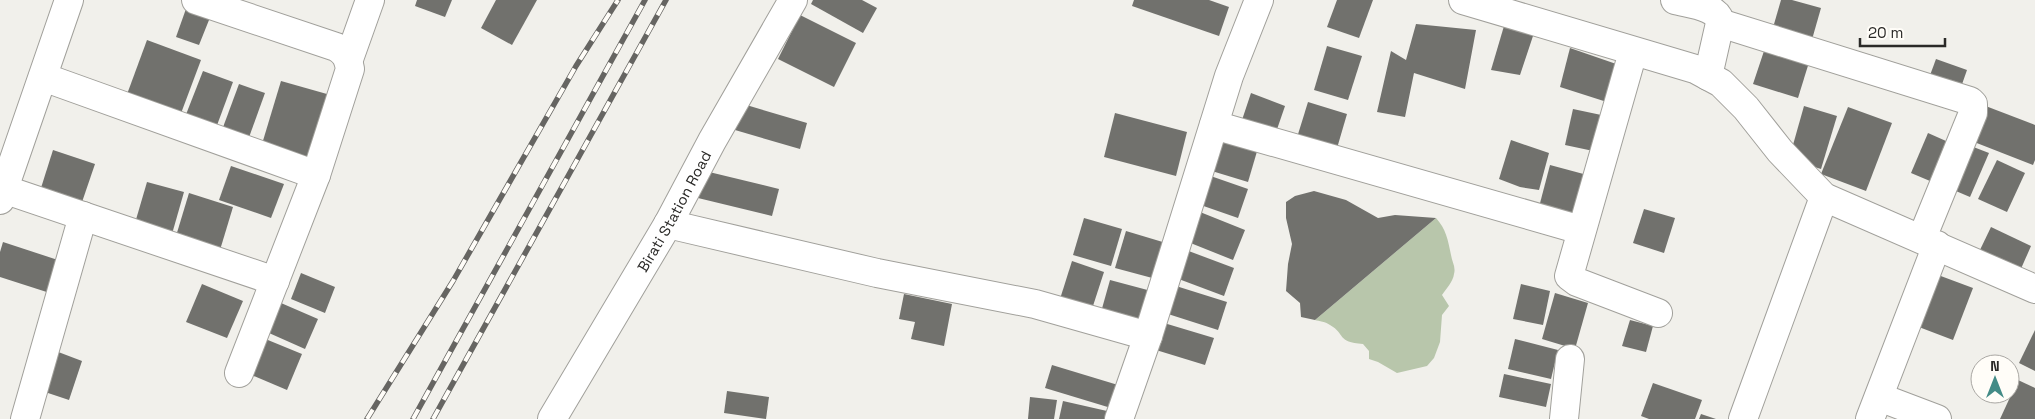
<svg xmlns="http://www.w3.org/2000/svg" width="2035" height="419" font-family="'Space Grotesk',sans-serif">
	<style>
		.water { fill: #b8c6ab }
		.building { fill: #71716d }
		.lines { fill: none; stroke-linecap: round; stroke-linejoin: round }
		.minor-casing { stroke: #a1a09b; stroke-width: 30 }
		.minor { stroke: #fff; stroke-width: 28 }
		.rail-casing { stroke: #666562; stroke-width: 5.5 }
		.rail { stroke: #fffdf8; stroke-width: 4; stroke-dasharray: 11; stroke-linecap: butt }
		.labels { text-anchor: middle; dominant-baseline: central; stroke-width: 5; stroke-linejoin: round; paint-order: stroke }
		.street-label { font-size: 15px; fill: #2a2927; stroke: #fffdf8 }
	</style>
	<rect width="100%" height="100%" fill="#f1f0eb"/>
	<!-- water -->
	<path class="water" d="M1436,218c10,11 12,22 15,37 1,7 5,12 3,19 -1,8 -8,15 -12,21l7,11 -7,9 -2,27 -6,16 -7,8 -30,7 -19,-11 -9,-3v-8l-6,-7c-27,-2 -17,-10 -33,-19 -4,-3 -11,-4 -15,-5z"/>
	<!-- building -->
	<g class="building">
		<polygon points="417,0 452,0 445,17 415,6"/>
		<polygon points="496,0 537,0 512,45 481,28"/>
		<polygon points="813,0 862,0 877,8 863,33 811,4"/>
		<polygon points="1134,0 1209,0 1229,7 1219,36 1132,6"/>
		<polygon points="1337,0 1373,0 1359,38 1327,27"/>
		<polygon points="1781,0 1792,0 1821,8 1811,43 1772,31"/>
		<polygon points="187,6 211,15 199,45 176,37"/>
		<polygon points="800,15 856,43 834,87 778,59"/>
		<polygon points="1416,24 1476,30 1465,89 1414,73 1405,117 1377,112 1391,51 1406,60"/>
		<polygon points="1504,26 1534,33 1520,75 1491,70"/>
		<polygon points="147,40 201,60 180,116 126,97"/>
		<polygon points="1766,45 1810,59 1798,98 1753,84"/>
		<polygon points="1327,46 1362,56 1348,100 1314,90"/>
		<polygon points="1570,48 1622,66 1610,103 1560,87"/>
		<polygon points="1936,59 1967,70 1960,90 1929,78"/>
		<polygon points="203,71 233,82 216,128 185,117"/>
		<polygon points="281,81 334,96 315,159 262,144"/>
		<polygon points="239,84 265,93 248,140 222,130"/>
		<polygon points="1251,93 1285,106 1274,138 1240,126"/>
		<polygon points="1308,102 1347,114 1335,155 1295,144"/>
		<polygon points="743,104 807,123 800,149 735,130"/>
		<polygon points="1983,105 2035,125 2035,160 2033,165 1969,140"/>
		<polygon points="1804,106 1837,116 1821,169 1789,159"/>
		<polygon points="1848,107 1892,123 1866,191 1821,174"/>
		<polygon points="1573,109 1606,116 1598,152 1565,145"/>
		<polygon points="1115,113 1187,132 1176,176 1104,157"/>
		<polygon points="1928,133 1946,141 1930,181 1911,173"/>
		<polygon points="1212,134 1258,148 1248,182 1202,168"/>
		<polygon points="1511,140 1549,153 1539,190 1520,187 1499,179"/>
		<polygon points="1963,143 1989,153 1970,197 1944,186"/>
		<polygon points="53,150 95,164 81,205 40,191"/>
		<polygon points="1997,160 2025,173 2007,212 1978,199"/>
		<polygon points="1550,165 1591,176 1579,218 1539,207"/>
		<polygon points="231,166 284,184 271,218 219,200"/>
		<polygon points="705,171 779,189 772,216 698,198"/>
		<polygon points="1202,173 1248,189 1238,218 1192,202"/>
		<polygon points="147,182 184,192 172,234 135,223"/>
		<polygon points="1314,191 1346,200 1378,218 1395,215 1436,218 1315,320 1301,317 1300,303 1286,291 1288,264 1292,244 1286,218 1286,202 1295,196"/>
		<polygon points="189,193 233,207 220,250 176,236"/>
		<polygon points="1644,209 1675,218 1664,253 1633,243"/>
		<polygon points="1195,210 1245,230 1233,260 1183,240"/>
		<polygon points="1084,218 1122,229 1111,266 1073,255"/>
		<polygon points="1991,227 2031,246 2020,271 1979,252"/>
		<polygon points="1126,231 1166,243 1156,279 1115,268"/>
		<polygon points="3,242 67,263 56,295 0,277 0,252"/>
		<polygon points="1186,250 1234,268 1224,296 1176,278"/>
		<polygon points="1072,261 1104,272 1092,309 1060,299"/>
		<polygon points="1930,272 1973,288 1953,340 1911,324"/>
		<polygon points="301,273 335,287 325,313 291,299"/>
		<polygon points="1110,280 1155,292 1146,325 1101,312"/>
		<polygon points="202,284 243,301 227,338 186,322"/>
		<polygon points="1521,284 1550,291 1543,325 1513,319"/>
		<polygon points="1176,286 1227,302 1218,330 1168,314"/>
		<polygon points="1555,293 1588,303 1575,349 1542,339"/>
		<polygon points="904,294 952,304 944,346 911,339 915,322 899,319"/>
		<polygon points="281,303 318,319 305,349 269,333"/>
		<polygon points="1630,320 1653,326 1646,352 1622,346"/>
		<polygon points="1164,323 1214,338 1205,365 1156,350"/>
		<polygon points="2035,330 2035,371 2019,363"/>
		<polygon points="263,338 302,354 287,390 249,374"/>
		<polygon points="1515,339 1558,350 1551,379 1508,369"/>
		<polygon points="53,350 82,361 69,400 39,390"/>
		<polygon points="1052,365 1118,385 1111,408 1045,388"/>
		<polygon points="1504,374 1551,384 1546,407 1499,397"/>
		<polygon points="2018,380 2035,388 2035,419 2000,419"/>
		<polygon points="1653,383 1702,400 1695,419 1649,419 1641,416"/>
		<polygon points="727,391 769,397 766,419 724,413"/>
		<polygon points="1030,397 1057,400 1054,419 1028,419"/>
		<polygon points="1063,401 1107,411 1105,419 1059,419"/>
		<polygon points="1701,414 1716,419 1699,419"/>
	</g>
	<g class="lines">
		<defs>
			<g id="minor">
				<path d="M196,0l140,47c10,6 12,11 14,22l-34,106 -77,198"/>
				<polyline points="1463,0 1695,69 1721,83 1746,108 1780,151 1824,197 2035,289"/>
				<path d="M1675,0c14,4 44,6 45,23l-12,53"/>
				<polyline points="1720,23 1970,101 1973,104 1973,113 1922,238"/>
				<polyline points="1633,52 1569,276 1577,282 1658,313"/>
				<polyline points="349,59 370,0"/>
				<polyline points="43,77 316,175"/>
				<polyline points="1214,125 1581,230"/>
				<polyline points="3,189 275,281"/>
				<polyline points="0,200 69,0"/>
				<polyline points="668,224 877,273 1035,304 1148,336 1229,76 1259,0"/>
				<polyline points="1879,397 1937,419"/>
				<polyline points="25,419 83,216"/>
				<path id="s1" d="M552,419l116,-195 44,-83 81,-141"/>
				<polyline points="1119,419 1148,336"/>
				<polyline points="1564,419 1570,359"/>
				<polyline points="1743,419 1824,197"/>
				<polyline points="1870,419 1937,245"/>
			</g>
		</defs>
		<!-- minor casing -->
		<use href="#minor" class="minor-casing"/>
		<!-- minor -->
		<use href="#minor" class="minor"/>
		<defs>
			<g id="rail">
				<polyline points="367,419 453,281 576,66 618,0"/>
				<polyline points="413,419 645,0"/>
				<polyline points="433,419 666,0"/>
			</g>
		</defs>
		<!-- rail casing -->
		<use href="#rail" class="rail-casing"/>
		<!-- rail -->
		<use href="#rail" class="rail"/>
	</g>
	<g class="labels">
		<!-- street labels -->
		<g class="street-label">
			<text stroke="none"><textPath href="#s1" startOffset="241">Birati Station Road</textPath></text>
		</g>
	</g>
	<!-- north arrow -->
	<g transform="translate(1995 379)"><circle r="24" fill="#fffdf8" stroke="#aaa8a4"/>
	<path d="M0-4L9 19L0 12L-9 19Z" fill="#438b86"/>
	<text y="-8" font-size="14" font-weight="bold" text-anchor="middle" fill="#2a2927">N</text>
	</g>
	<!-- scale -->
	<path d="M1860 38v8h85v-8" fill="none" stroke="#2a2927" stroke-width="2.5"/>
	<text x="1868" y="38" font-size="15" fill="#2a2927" stroke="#fffdf8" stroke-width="4" paint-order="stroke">20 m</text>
</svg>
